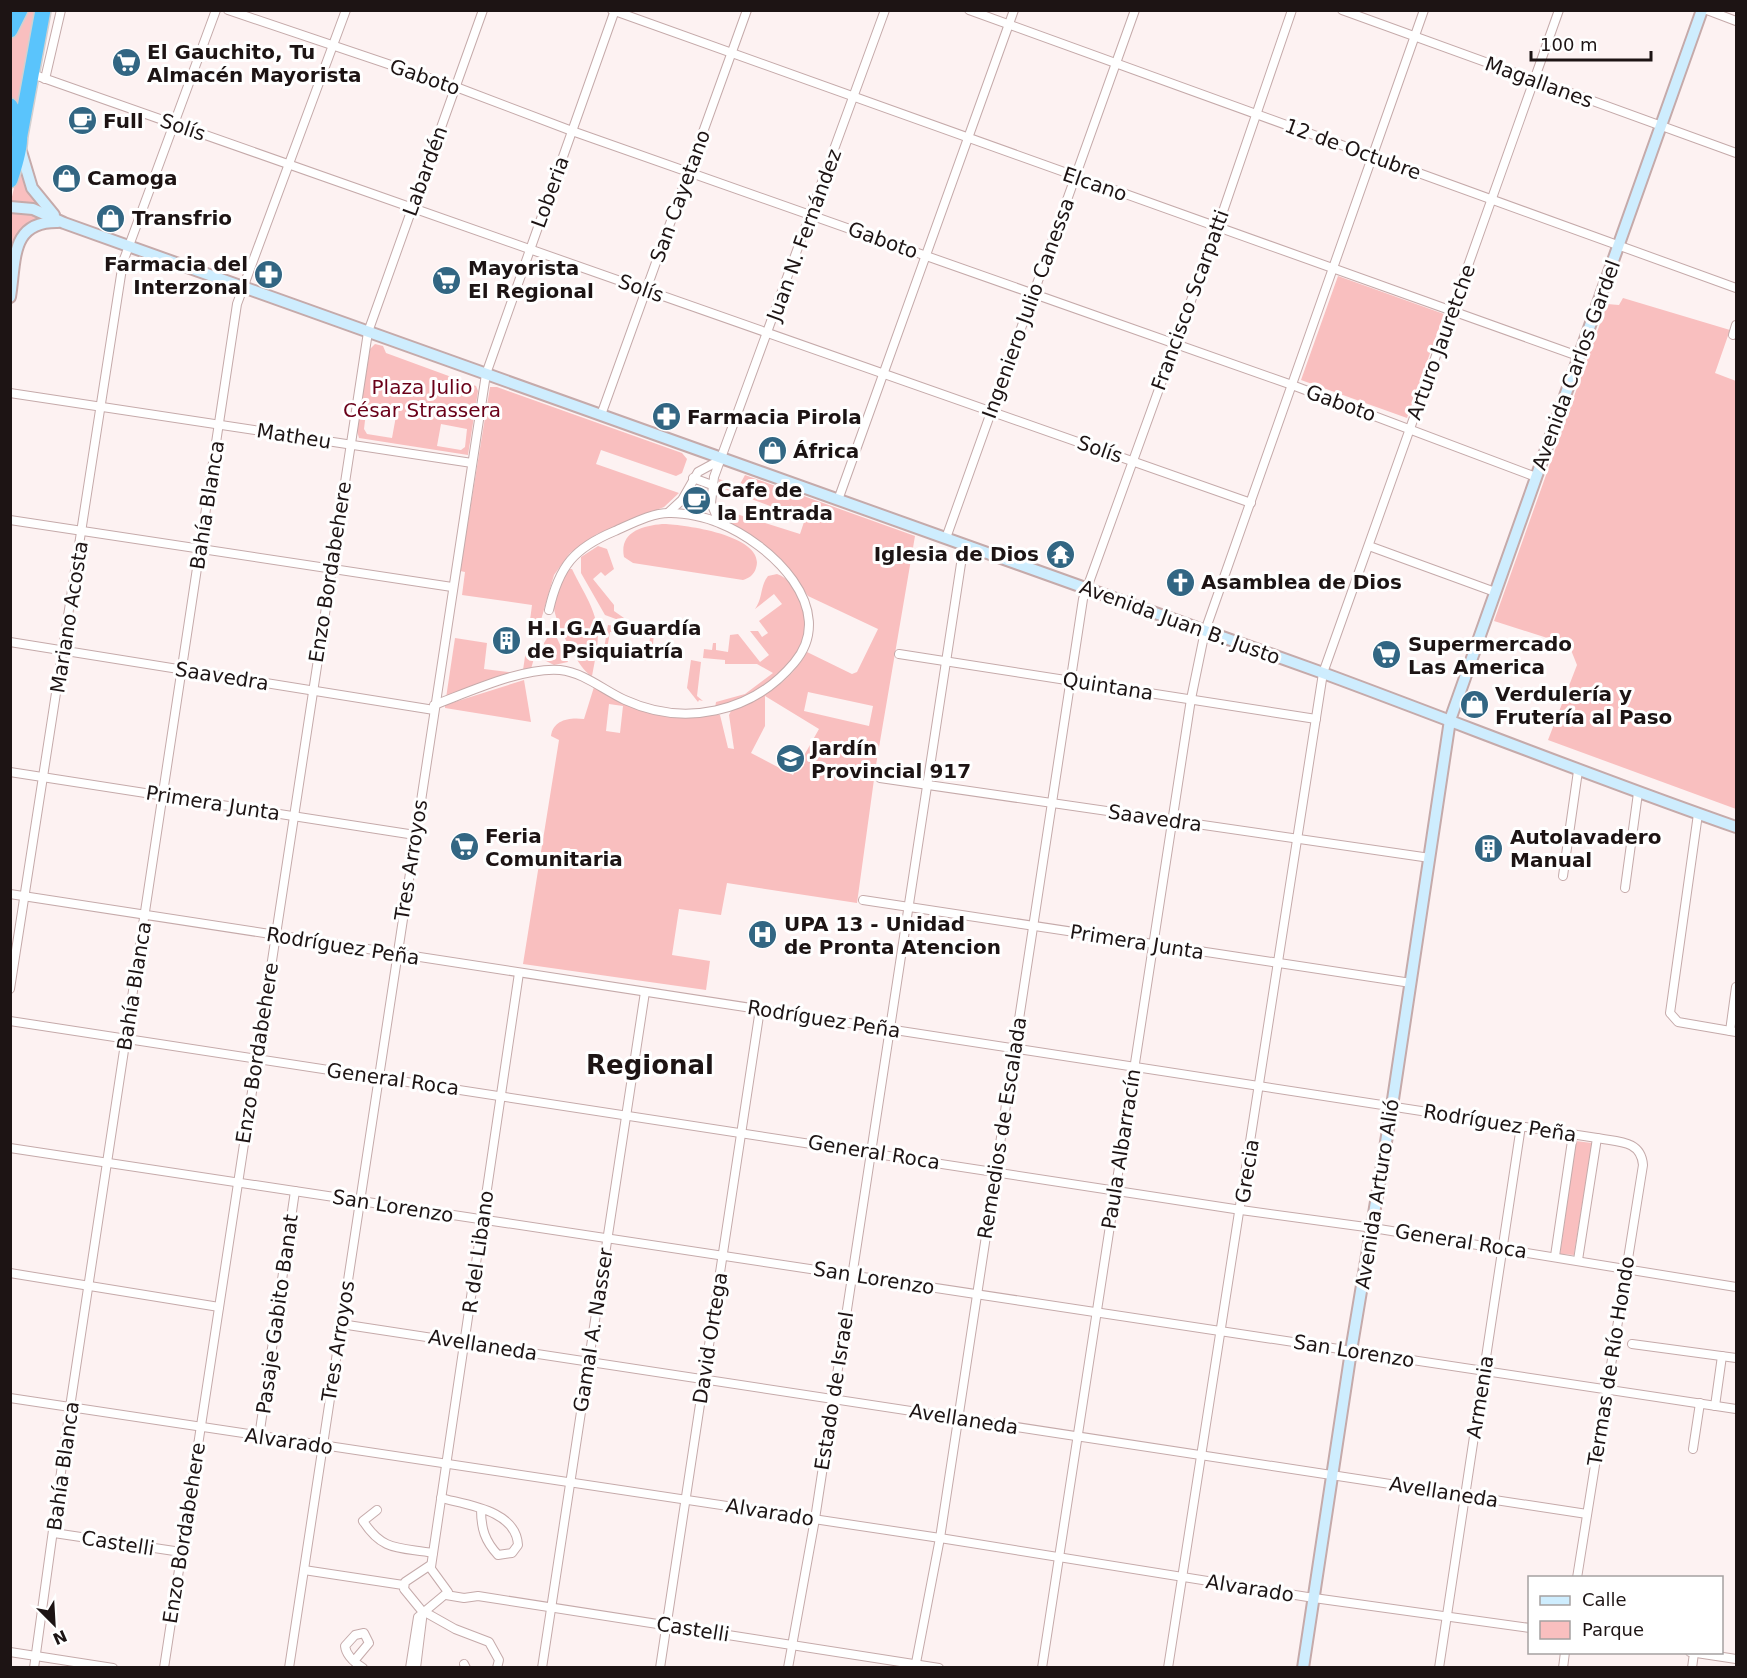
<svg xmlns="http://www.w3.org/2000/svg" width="1747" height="1678" font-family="'DejaVu Sans',sans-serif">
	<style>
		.green { fill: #f9bfbf; fill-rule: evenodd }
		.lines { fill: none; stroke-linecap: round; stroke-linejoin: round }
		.street-casing { stroke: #c5aaaa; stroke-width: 10 }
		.secondary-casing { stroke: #c5aaaa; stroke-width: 14 }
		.highway-casing { stroke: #d2d0d0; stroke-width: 18 }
		.street { stroke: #fff; stroke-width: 8 }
		.secondary { stroke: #ceedfe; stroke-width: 10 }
		.highway { stroke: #5ac4fc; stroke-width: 15 }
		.labels { text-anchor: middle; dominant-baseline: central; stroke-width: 6; stroke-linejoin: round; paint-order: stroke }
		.poi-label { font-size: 20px; font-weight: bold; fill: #1d1414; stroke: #fff; text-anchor: start }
		.street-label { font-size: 20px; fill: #1d1414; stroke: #fff }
		.park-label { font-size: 20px; fill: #6a0019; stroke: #fff }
		.district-label { font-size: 26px; font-weight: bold; fill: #1d1414; stroke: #fff }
	</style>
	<rect width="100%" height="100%" fill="#fdf2f2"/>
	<!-- green -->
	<g class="green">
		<polygon points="25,11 39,11 22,111 11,98 11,38"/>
		<polygon points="20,162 28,190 41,209 11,201"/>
		<path d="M19,210l27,8c-29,4 -32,23 -35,48v-54z"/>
		<polygon points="1338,276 1444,314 1407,418 1301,380"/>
		<polygon points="1623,298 1730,330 1715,373 1736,381 1736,809 1548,740 1577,665 1569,645 1494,621 1607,304 1619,305"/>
		<path d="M375,344l8,2 3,7 90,33 2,5 -10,64 -109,-17 -2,-7 13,-82zM366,412l30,4 -4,22 -25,-4 -3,-5zM441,424l26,5 -2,18 -4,3 -24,-4z"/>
		<polygon points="490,387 497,387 682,453 687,459 682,473 676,476 601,450 596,464 679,493 664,507 597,534 570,553 554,575 539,627 529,628 532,605 462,595 465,572 460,571"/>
		<path d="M745,475l170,61 -39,229 -19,138 -130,-20 -6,32 -42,-6 -7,46 38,6 -4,29 -183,-26 36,-224 -8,-4c2,-16 18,-19 33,-17l10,-32 30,16 48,13 48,-1 8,33 6,1 -5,-34 2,-4c32,-12 59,-29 76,-59l45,22 5,-2 21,-43 -70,-33 -16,-23 -25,-26 -46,-30 -2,-4 5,-3 76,24 5,-15 -86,-32v-8l20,7zM808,692l65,14 -4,20 -65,-15zM765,696l54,33 -26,46 -42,-22 14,-27zM609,704l14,2 -3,27 -14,-2z"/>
		<path d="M662,524c19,0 105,11 94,44 -2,7 -7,10 -13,12l-110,-17 -9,-6c-5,-25 18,-31 38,-33z"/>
		<polygon points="598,546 607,549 614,569 605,576 601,572 593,579 614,605 614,611 624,618 624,622 605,615 581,573 581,557"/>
		<path d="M569,569h3c13,27 30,48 25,79l-16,-3 -2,12 16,3 -3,16c-12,-4 -37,-54 -38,-68 -1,-12 8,-29 15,-39z"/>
		<path d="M777,574c12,4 18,16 23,27 26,53 -41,94 -85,107l1,-6 29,-8 28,-21 -16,-9h-32v-4l-22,-2 1,-9 8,1 1,-7h3v7l12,2 2,-17 8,-1 22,28 9,-7 -19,-24h8l4,6 6,-4 -9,-12 23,-17 -8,-10 -19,15c8,-11 5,-23 13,-33z"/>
		<polygon points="608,625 654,632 653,645 648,651 650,638 610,632 607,649 604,649"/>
		<polygon points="549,635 556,636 568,662 554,665 544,660 544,643"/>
		<polygon points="455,638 487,643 484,669 517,673 523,670 526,650 536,651 531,669 446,698"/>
		<polygon points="691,660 701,662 697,696 703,701 699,700 698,702 687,688"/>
		<polygon points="524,680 531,722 445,708 445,705"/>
		<polygon points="1576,1141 1592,1143 1574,1255 1560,1254"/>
	</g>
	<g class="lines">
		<defs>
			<g id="street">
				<polyline points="228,10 456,87 572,131 1292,385 1536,477"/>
				<polyline points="612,10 1578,356"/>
				<polyline points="969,10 1736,288"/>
				<polyline points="1342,10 1736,153"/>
				<polyline points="1707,10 1736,21"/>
				<polyline points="32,74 1251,503"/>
				<polyline points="45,79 61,10"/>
				<polyline points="1733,335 1736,325"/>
				<polyline points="10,393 472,463"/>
				<polyline points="601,415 747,10"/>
				<polyline points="693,478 712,485"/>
				<polyline points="838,500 1014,10"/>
				<polyline points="669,512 682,500 698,472 722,459"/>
				<polyline points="10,520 452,587"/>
				<polyline points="719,522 711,503 714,477 885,10"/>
				<polyline points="946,538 1135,10"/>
				<polyline points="1369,546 1495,592"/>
				<polyline points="10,642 434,710"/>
				<polyline points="899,654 1316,719"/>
				<path d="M434,705c35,-13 89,-38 126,-35 25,3 43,20 65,30 59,27 127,13 169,-37 46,-54 -24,-120 -75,-140 -13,-6 -34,-10 -48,-10 -18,-1 -40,11 -56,18 -41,17 -56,35 -66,79"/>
				<polyline points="10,772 415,835"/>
				<polyline points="880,778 1430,858"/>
				<polyline points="1698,814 1670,1013 1678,1022 1736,1032"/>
				<polyline points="1563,876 1578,771"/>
				<polyline points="1625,888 1638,793"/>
				<path d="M10,894l1587,244c21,4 44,2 46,27l-66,413"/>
				<polyline points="863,900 1411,983"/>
				<polyline points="10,989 123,262 216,10"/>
				<polyline points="10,1021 1241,1210 1373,1228 1736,1287"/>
				<polyline points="1730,1031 1736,987"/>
				<polyline points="10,1148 1736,1409"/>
				<polyline points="1555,1256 1573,1134"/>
				<polyline points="1578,1260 1597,1138"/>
				<polyline points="10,1273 219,1307"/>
				<polyline points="341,1324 1587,1514"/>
				<polyline points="1632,1344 1736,1358"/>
				<polyline points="10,1398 940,1538 1314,1598 1530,1628"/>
				<polyline points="1715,1406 1722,1356"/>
				<polyline points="259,1437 295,1191"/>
				<polyline points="1693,1449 1700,1403"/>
				<path d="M441,1498c26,7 75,12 77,47l-6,8 -14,2c-13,-14 -17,-26 -17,-46"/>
				<path d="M377,1510l-14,11c20,31 36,26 70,32"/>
				<polyline points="54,1533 181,1552"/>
				<polyline points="431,1567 519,973"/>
				<polyline points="304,1570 403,1585"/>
				<polyline points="446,1595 464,1598 478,1596 939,1668"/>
				<polyline points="10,1652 113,1668"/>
				<polyline points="1690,1652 1736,1659"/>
				<path d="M354,1661l15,-18 -5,-10 -9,2 -10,11c1,9 10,17 18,22"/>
				<polyline points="464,1664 466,1668"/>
				<polyline points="34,1668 70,1407 237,304 346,10"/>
				<polyline points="164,1668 368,332 483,10"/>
				<polyline points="289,1668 486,374 615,10"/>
				<polyline points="410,1668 418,1617 448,1592 429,1566 405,1582 404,1589 422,1611 423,1611 455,1629 489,1642 499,1660 497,1668"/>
				<polyline points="416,1668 423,1611"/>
				<polyline points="542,1668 645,992"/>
				<polyline points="660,1668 760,1009"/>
				<polyline points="788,1668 815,1519 964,544"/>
				<polyline points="915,1668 940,1538 1083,599 1218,226 1292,10"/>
				<polyline points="1042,1668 1191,699 1205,631 1424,10"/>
				<polyline points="1168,1668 1323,673 1559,10"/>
				<polyline points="1439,1668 1521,1126"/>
				<polyline points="1563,1668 1565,1652"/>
				<polyline points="1692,1668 1694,1653"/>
			</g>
			<g id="secondary">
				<polyline points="20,148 32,188 54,215"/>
				<path d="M10,207l23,2 31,14 1259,450c138,51 275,106 413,154"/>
				<path d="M10,297c6,-37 0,-76 48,-75"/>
				<polyline points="1303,1668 1351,1351 1392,1106 1450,720 1702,10"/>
			</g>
			<g id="highway">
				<polyline points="10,30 20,10"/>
				<path d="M10,106c17,23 8,50 0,74"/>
				<polyline points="20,135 43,10"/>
			</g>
		</defs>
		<!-- street casing -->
		<use href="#street" class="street-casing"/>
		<!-- secondary casing -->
		<use href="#secondary" class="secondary-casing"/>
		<!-- highway casing -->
		<use href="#highway" class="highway-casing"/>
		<!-- street -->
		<use href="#street" class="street"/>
		<!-- secondary -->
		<use href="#secondary" class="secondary"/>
		<!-- highway -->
		<use href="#highway" class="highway"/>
	</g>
	<!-- icons -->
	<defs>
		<symbol id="supermarket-disc" viewBox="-11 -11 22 22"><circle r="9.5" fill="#326683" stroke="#fff"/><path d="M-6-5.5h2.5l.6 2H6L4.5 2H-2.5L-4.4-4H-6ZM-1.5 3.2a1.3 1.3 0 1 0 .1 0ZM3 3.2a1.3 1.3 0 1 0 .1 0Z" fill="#fff"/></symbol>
		<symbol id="cafe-disc" viewBox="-11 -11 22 22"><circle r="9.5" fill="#326683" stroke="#fff"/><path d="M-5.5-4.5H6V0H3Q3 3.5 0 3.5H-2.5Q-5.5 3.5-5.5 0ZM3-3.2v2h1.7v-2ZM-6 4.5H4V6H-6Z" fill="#fff"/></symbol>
		<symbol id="shop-disc" viewBox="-11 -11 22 22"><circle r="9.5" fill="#326683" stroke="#fff"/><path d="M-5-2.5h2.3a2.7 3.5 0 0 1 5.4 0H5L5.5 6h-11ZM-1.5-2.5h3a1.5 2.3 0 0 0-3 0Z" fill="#fff"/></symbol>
		<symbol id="pharmacy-disc" viewBox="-11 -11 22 22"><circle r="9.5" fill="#326683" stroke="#fff"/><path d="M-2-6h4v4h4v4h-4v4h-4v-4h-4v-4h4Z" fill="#fff"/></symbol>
		<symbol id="temple-disc" viewBox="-11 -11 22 22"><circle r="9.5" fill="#326683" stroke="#fff"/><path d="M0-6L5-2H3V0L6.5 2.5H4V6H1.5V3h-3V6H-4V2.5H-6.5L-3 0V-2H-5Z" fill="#fff"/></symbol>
		<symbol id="church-disc" viewBox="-11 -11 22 22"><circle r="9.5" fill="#326683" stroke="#fff"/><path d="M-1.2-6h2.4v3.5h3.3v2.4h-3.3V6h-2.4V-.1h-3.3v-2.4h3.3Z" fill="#fff"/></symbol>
		<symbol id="building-disc" viewBox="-11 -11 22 22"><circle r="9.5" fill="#326683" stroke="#fff"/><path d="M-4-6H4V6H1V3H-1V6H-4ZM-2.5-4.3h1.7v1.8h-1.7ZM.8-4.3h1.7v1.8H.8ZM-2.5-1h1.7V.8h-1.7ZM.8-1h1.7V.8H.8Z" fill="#fff"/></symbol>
		<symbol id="school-disc" viewBox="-11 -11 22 22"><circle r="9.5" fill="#326683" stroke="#fff"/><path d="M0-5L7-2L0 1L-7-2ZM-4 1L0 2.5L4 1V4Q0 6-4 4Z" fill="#fff"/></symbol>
		<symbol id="hospital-disc" viewBox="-11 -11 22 22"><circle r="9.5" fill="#326683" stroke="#fff"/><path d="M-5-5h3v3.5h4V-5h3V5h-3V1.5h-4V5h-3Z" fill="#fff"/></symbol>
	</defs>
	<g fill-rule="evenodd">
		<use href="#supermarket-disc" x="110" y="46" width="33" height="33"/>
		<use href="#cafe-disc" x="66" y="104" width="33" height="33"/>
		<use href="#shop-disc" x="50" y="162" width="33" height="33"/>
		<use href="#shop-disc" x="94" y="202" width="33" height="33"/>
		<use href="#pharmacy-disc" x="252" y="258" width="33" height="33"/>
		<use href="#supermarket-disc" x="430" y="264" width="33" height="33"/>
		<use href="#pharmacy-disc" x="650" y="400" width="33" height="33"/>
		<use href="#shop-disc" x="756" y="434" width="33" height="33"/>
		<use href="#cafe-disc" x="680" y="484" width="33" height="33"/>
		<use href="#temple-disc" x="1044" y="538" width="33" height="33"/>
		<use href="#church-disc" x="1164" y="566" width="33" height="33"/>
		<use href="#building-disc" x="490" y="624" width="33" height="33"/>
		<use href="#supermarket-disc" x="1370" y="638" width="33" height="33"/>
		<use href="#shop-disc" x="1458" y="688" width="33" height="33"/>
		<use href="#school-disc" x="774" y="742" width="33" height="33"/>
		<use href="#supermarket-disc" x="448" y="830" width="33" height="33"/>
		<use href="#building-disc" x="1472" y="832" width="33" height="33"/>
		<use href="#hospital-disc" x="746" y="918" width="33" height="33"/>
	</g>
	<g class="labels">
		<!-- poi labels -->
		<g class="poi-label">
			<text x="147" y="52">El Gauchito, Tu<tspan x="147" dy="23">Almacén Mayorista</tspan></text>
			<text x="103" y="121">Full</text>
			<text x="87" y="178">Camoga</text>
			<text x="132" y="218">Transfrio</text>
			<text x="248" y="264" text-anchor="end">Farmacia del<tspan x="248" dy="23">Interzonal</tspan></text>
			<text x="468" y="268">Mayorista<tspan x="468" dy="23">El Regional</tspan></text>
			<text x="687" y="417">Farmacia Pirola</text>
			<text x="793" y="451">África</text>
			<text x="717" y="490">Cafe de<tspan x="717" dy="23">la Entrada</tspan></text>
			<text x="1039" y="554" text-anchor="end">Iglesia de Dios</text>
			<text x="1201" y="582">Asamblea de Dios</text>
			<text x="527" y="628">H.I.G.A Guardía<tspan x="527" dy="23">de Psiquiatría</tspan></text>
			<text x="1408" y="644">Supermercado<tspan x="1408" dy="23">Las America</tspan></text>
			<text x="1495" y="694">Verdulería y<tspan x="1495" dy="23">Frutería al Paso</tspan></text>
			<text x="811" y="748">Jardín<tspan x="811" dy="23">Provincial 917</tspan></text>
			<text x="485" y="836">Feria<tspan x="485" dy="23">Comunitaria</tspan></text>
			<text x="1510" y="837">Autolavadero<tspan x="1510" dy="23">Manual</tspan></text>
			<text x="784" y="924">UPA 13 - Unidad<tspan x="784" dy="23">de Pronta Atencion</tspan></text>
		</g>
		<!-- street labels -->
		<g class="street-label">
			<text transform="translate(425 77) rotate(19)">Gaboto</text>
			<text transform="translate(1539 82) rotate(20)">Magallanes</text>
			<text transform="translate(183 127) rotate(19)">Solís</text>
			<text transform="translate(1353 149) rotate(20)">12 de Octubre</text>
			<text transform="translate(425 171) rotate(-70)">Labardén</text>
			<text transform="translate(1095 184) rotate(19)">Elcano</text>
			<text transform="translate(550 192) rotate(-70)">Loberia</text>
			<text transform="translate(680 196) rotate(-70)">San Cayetano</text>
			<text transform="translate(804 235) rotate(-70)">Juan N. Fernández</text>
			<text transform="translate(883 240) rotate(20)">Gaboto</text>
			<text transform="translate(641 288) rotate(20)">Solís</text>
			<text transform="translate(1190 300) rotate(-70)">Francisco Scarpatti</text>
			<text transform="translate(1028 308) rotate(-70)">Ingeniero Julio Canessa</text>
			<text transform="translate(1441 342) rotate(-70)">Arturo Jauretche</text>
			<text transform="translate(1576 365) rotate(-70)">Avenida Carlos Gardel</text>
			<text transform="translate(1341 403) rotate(20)">Gaboto</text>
			<text transform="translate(294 436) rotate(9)">Matheu</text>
			<text transform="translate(1100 449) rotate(19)">Solís</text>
			<text transform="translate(207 505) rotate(-81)">Bahía Blanca</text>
			<text transform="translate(330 572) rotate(-81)">Enzo Bordabehere</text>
			<text transform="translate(69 617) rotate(-81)">Mariano Acosta</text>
			<text transform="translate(1180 622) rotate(20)">Avenida Juan B. Justo</text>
			<text transform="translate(222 676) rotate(9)">Saavedra</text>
			<text transform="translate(1108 686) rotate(9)">Quintana</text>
			<text transform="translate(213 803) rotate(9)">Primera Junta</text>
			<text transform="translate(1155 818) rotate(8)">Saavedra</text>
			<text transform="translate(411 860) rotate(-81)">Tres Arroyos</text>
			<text transform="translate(1137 942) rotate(9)">Primera Junta</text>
			<text transform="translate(343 946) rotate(9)">Rodríguez Peña</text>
			<text transform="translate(134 986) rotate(-81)">Bahía Blanca</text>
			<text transform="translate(824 1019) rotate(9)">Rodríguez Peña</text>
			<text transform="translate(257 1053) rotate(-81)">Enzo Bordabehere</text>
			<text transform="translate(393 1079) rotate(8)">General Roca</text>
			<text transform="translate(1500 1123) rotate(9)">Rodríguez Peña</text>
			<text transform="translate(1002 1128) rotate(-81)">Remedios de Escalada</text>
			<text transform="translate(1121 1149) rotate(-81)">Paula Albarracín</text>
			<text transform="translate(874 1152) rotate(9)">General Roca</text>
			<text transform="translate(1247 1171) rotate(-81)">Grecia</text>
			<text transform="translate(1377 1194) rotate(-81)">Avenida Arturo Alió</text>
			<text transform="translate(393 1206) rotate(9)">San Lorenzo</text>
			<text transform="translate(1461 1241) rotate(9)">General Roca</text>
			<text transform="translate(478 1252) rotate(-82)">R del Libano</text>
			<text transform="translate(874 1278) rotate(9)">San Lorenzo</text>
			<text transform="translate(277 1314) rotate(-82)">Pasaje Gabito Banat</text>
			<text transform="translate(593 1330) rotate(-81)">Gamal A. Nasser</text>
			<text transform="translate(710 1338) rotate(-81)">David Ortega</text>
			<text transform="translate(338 1341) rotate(-81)">Tres Arroyos</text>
			<text transform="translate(483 1345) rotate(9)">Avellaneda</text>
			<text transform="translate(1354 1351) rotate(9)">San Lorenzo</text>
			<text transform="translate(1611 1361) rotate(-81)">Termas de Río Hondo</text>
			<text transform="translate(834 1391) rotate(-81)">Estado de Israel</text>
			<text transform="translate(1480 1397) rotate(-81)">Armenia</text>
			<text transform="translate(964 1419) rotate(9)">Avellaneda</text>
			<text transform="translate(289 1441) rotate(8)">Alvarado</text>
			<text transform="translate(63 1466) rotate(-82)">Bahía Blanca</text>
			<text transform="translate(1444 1492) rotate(9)">Avellaneda</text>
			<text transform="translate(770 1512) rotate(9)">Alvarado</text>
			<text transform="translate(184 1533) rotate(-81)">Enzo Bordabehere</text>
			<text transform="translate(118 1543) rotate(9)">Castelli</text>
			<text transform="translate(1250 1588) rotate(9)">Alvarado</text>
			<text transform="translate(693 1629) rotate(9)">Castelli</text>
		</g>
		<!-- park labels -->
		<g class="park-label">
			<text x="422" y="387">Plaza Julio<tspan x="422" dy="23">César Strassera</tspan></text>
		</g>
		<!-- district labels -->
		<g class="district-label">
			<text x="650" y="1065">Regional</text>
		</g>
	</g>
	<!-- border -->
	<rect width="1747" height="1678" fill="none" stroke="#1d1414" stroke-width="24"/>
	<!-- legend -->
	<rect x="1528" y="1576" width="195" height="78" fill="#ffffff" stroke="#a5a1a1" stroke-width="1.5"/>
	<rect x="1540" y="1596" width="30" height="9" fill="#ceedfe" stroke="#a5a1a1" stroke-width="1.5"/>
	<text x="1582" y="1606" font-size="18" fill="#1d1414">Calle</text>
	<rect x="1540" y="1621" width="30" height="18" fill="#f9bfbf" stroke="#a5a1a1" stroke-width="1.5"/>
	<text x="1582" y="1636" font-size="18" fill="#1d1414">Parque</text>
	<!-- north arrow -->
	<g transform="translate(54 1624) rotate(156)" stroke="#ffffff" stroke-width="4.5" paint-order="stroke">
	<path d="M0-4.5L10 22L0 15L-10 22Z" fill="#1d1414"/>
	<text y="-9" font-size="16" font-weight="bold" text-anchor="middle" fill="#1d1414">N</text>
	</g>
	<!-- scale -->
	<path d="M1531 51v9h120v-9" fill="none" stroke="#1d1414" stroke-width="3"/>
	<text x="1540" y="51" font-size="18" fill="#1d1414" stroke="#ffffff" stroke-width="4.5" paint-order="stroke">100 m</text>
</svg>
